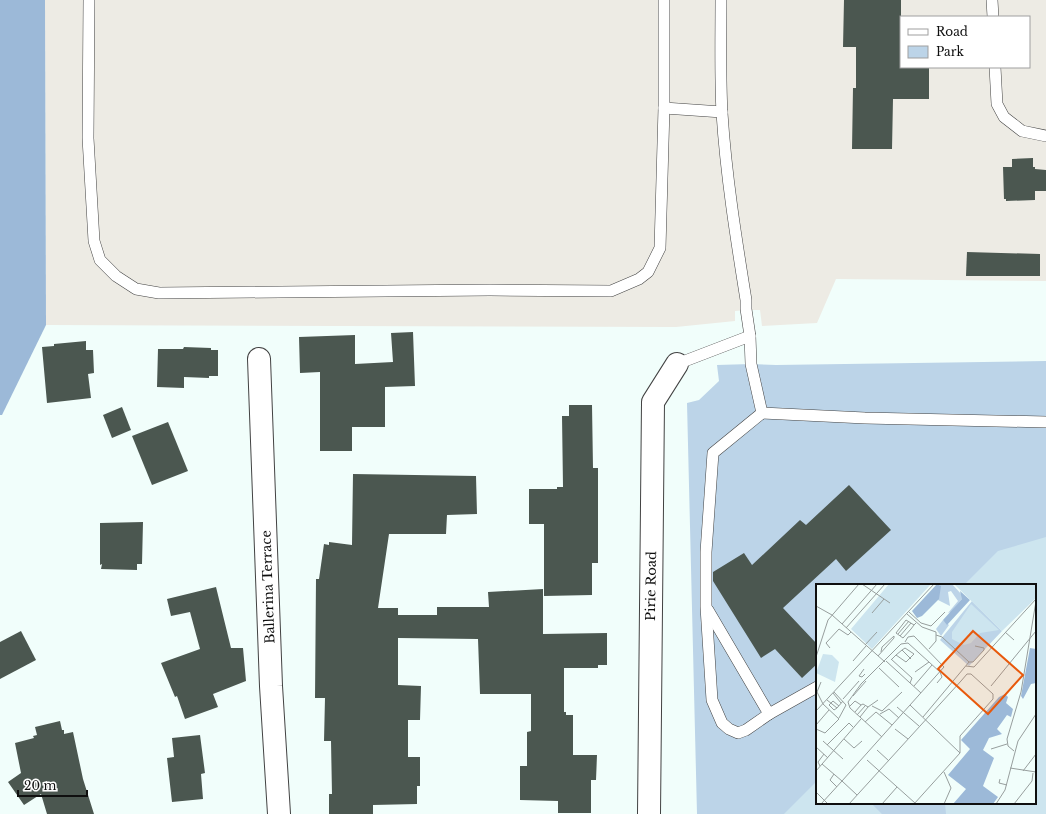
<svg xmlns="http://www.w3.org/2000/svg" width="1046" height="814" font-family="'Libre Baskerville',serif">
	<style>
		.industrial { fill: #edebe4; fill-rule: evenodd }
		.green { fill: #bcd4e8; fill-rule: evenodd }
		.forest { fill: #9cb9d8 }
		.pitch { fill: #cde5ef }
		.building { fill: #4b5750 }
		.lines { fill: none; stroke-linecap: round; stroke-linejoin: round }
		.lane-casing { stroke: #424242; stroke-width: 12 }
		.street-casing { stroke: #424242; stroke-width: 24 }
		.lane { stroke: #fff; stroke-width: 11 }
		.street { stroke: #fff; stroke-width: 22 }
		.labels { text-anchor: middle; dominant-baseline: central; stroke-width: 4; stroke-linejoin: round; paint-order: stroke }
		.street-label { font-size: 13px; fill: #0f0f0f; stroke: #fff }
		.inset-road { fill: none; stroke: #979e9d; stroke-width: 1 }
		.view { fill: #e8590c; fill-opacity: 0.15; stroke: #e8590c; stroke-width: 2 }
		.inset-edge { fill: none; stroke: #0f0f0f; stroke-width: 2 }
	</style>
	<rect width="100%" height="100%" fill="#f1fefb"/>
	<!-- industrial -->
	<path class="industrial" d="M45,0h1001v281l-210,-2 -19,44 -55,3 -2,-16h-13l-12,1v10l-59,6 -630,-2zM901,17h128v50h-128z"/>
	<!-- green -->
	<path class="green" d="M1046,361v453h-349l-10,-411 12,-3 20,-19 -2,-16 34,-1 25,1zM817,585h218v218h-218z"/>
	<!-- forest -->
	<polygon class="forest" points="0,0 45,0 46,325 2,415 0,415"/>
	<!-- pitch -->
	<g class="pitch">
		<polygon points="1046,537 1046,814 946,814 945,803 1035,803 1035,585 964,585 998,551"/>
		<polygon points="817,781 817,803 871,803 882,814 784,814"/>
	</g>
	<!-- building -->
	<g class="building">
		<polygon points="844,0 901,0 901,67 929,67 929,99 893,99 892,149 852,149 853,88 856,88 856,47 843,47"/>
		<polygon points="1033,158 1033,167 1035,167 1035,169 1046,170 1046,191 1035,191 1035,200 1006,201 1006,199 1004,199 1003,167 1012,167 1012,159"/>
		<polygon points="967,252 1040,254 1040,276 966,276"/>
		<polygon points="413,332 415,386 385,387 385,427 352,427 352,451 320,451 320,372 300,373 299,337 355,335 355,364 393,362 391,333"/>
		<polygon points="86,341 86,350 93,350 94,373 88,374 91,398 47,403 42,347 54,346 54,344"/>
		<polygon points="184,347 211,348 211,350 218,350 218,376 209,376 209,378 184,377 184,388 157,387 158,349 183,349"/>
		<polygon points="569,405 592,405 593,468 598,468 598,563 592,563 592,595 544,596 544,524 529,524 529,489 557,489 557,487 563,487 562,416 569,416"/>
		<polygon points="122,407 131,430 112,438 103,415"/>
		<polygon points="168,422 188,471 152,485 132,436"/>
		<polygon points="353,474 476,476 477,514 447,515 446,534 389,534 378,608 398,608 398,615 437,615 437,607 489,607 488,592 543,589 543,634 607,633 607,665 598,665 598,668 564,668 564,712 566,712 566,715 573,715 573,755 597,755 596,780 591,780 591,813 558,813 558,801 520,800 520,766 527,766 527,732 531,731 531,694 480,694 478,639 398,638 398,685 421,686 420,720 408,720 408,757 420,757 420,786 417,786 417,804 373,805 373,814 329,814 329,794 332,794 331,741 324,741 325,698 315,698 316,579 319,579 324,544 329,545 329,542 352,545"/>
		<polygon points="849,485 891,530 846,571 836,559 783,608 817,644 817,664 802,678 775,649 761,658 713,581 713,572 744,553 752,565 800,520 806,525"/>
		<polygon points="143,522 142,564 137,564 137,570 101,569 102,564 100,565 100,523"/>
		<polygon points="216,587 231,648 243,648 246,681 213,694 218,707 185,719 177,696 175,697 161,663 200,649 190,612 171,616 167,599"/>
		<polygon points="21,631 36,660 0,679 0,642"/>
		<polygon points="60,721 62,730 64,730 64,734 73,732 83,779 94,814 47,814 41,794 24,805 8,782 21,773 15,743 34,738 33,736 37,735 35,727"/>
		<polygon points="200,735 205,773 201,774 203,799 172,802 167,758 174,757 172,738"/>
	</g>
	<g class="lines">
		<defs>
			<g id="lane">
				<polyline points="89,0 88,138 94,241 100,260 116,276 136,289 159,293 490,290 611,291 639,279 648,272 660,248 664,108 664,0"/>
				<path d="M721,0c0,37 -1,75 1,113 4,62 14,125 24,187v9l4,27 1,28 11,49 103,5 181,4"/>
				<polyline points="992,0 993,17"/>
				<polyline points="995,67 997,104 1004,117 1022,131 1046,136"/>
				<polyline points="664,108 722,112"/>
				<polyline points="677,364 750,336"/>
				<polyline points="762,413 713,453 706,552 706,607 712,700 722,723 729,729 738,733 746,730 769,714 817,687"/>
				<polyline points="708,610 769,714"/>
			</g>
			<g id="street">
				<polyline points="259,359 271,686 279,814"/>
				<polyline points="649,814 653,402 677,364"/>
			</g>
		</defs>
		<!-- lane casing -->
		<use href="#lane" class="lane-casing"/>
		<!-- street casing -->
		<use href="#street" class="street-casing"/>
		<!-- lane -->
		<use href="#lane" class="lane"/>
		<!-- street -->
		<use href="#street" class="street"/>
	</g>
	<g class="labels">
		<!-- street labels -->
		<g class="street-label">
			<text transform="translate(651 586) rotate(-89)">Pirie Road</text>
			<text transform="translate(268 587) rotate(-92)">Ballerina Terrace</text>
		</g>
	</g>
	<!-- overview -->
	<g transform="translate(816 584)">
		<rect width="220" height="220" fill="#f1fefb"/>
		<path d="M124,0h12l10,11v4l-11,13 -3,1 10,-12 -7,-10 -3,1 2,14 -12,-6zM156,17l30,30 -33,35 -29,-26zM127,36l6,5 -8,11 -5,-7z" fill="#bcd4e8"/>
		<path d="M121,0l4,2 -2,13 -17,17 -5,2 -5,-7zM144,7l10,9 -23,25 -4,-5 19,-21zM214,64l6,1v34l-5,1 -8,15 -2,-3zM189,110l3,3 -2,6 7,6 -2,8 -4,-2 -10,14 5,5 -13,4 -6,12 11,8 -11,28 15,11 -5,7h-40l13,-15 -18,-14 22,-26 -9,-9 38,-43z" fill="#9cb9d8"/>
		<path d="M73,0h42l-59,65 -21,-20zM138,0h82v14l-34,33zM155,20l28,26 -19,3 -9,10 -7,2 -12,-6v-7zM7,70l9,1 7,7 -4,20 -19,-9z" fill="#cde5ef"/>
		<path class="inset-road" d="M46,0l28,19M0,6v14M0,22l16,9 53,47M93,28l12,11 10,3 14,-14M56,29l12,-14M91,30l15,13 14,5v9l-7,8M26,40l35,-40M98,41l-8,-5 -10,13 7,5 8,-9 3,-4 2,-2M30,44l39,-44M189,48l9,8M82,50l11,-13M84,52l11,-13M49,61l12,-13M14,64l-4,-5 13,-14 9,6 3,-3M86,66l9,9M62,72l16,-18v-2l-12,11 -1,5M0,73l12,-37 31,-36M75,75l21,19 -2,5M75,76l5,-5 6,-5 3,-2 9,6 -8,8 -10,-7M37,77l13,-15M70,77l35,32M153,78h4l11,-12v-2l-9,-2M150,82l8,1 62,-68M63,84l20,19M48,85l-5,7 3,1 3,-3M99,88l14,-10M5,98l-4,10 6,12M98,102l18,-21M175,102l45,-55M18,108l12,13 -7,13M17,109l8,10M37,112l13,-15M27,115l16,-18M11,116l10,8 6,-7M94,121l50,48M56,122l10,5 20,-19M33,123l6,-6 6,4 -6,7M52,123l10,-7M81,123l22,19M21,124l-3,2 -5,-5 4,-4 6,5M0,127l118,-127M64,130l9,-5 10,9M41,131l8,-9M44,133l8,-10 -5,-3 -2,1M107,133l46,-55 -27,-25 -6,-2M49,138l11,-10 16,13M0,141l13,-15M0,145l9,4 14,-14 -16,-15M79,145l13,10M66,153l-32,-29 -2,-6 13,-18 40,-40 7,-1 32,29 2,5 -5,6M28,155l10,9 8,-7M7,157l20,18M11,161l22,-22 4,4M0,163l12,11M175,165l16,-5M61,166l12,11M198,167l-6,-5 -1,-7 14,-47 15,-91M51,176l48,43M6,180l20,17 102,-114 -30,-31 -6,1 -3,5M4,182l-2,-4 6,-8M194,184l26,4M0,187l45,-52M207,187l13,-17M128,188l7,16 -7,16M18,190l-4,6 7,7M184,195l-1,4 8,2M0,208l12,12M5,220l21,-23 15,14M33,220l112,-123 6,-7h4l22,20v5l-33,37v17l-46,51M66,220l15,-17M180,220l9,-14 13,-49 18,-27M198,220l18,-23 1,-8"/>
		<path class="view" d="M157,47l50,44 -35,39 -50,-45z"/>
		<rect width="220" height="220" class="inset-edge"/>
	</g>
	<!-- legend -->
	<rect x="900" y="16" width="130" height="52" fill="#ffffff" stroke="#9f9f9f"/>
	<rect x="908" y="29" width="20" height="6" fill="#ffffff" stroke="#9f9f9f"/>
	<text x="936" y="36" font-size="12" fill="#0f0f0f">Road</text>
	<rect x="908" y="46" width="20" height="12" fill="#bcd4e8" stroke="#9f9f9f"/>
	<text x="936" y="56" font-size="12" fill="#0f0f0f">Park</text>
	<!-- scale -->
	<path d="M18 790v6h69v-6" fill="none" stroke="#0f0f0f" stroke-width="2"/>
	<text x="24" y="790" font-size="12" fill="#0f0f0f" stroke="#ffffff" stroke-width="3" paint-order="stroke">20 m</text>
</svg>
